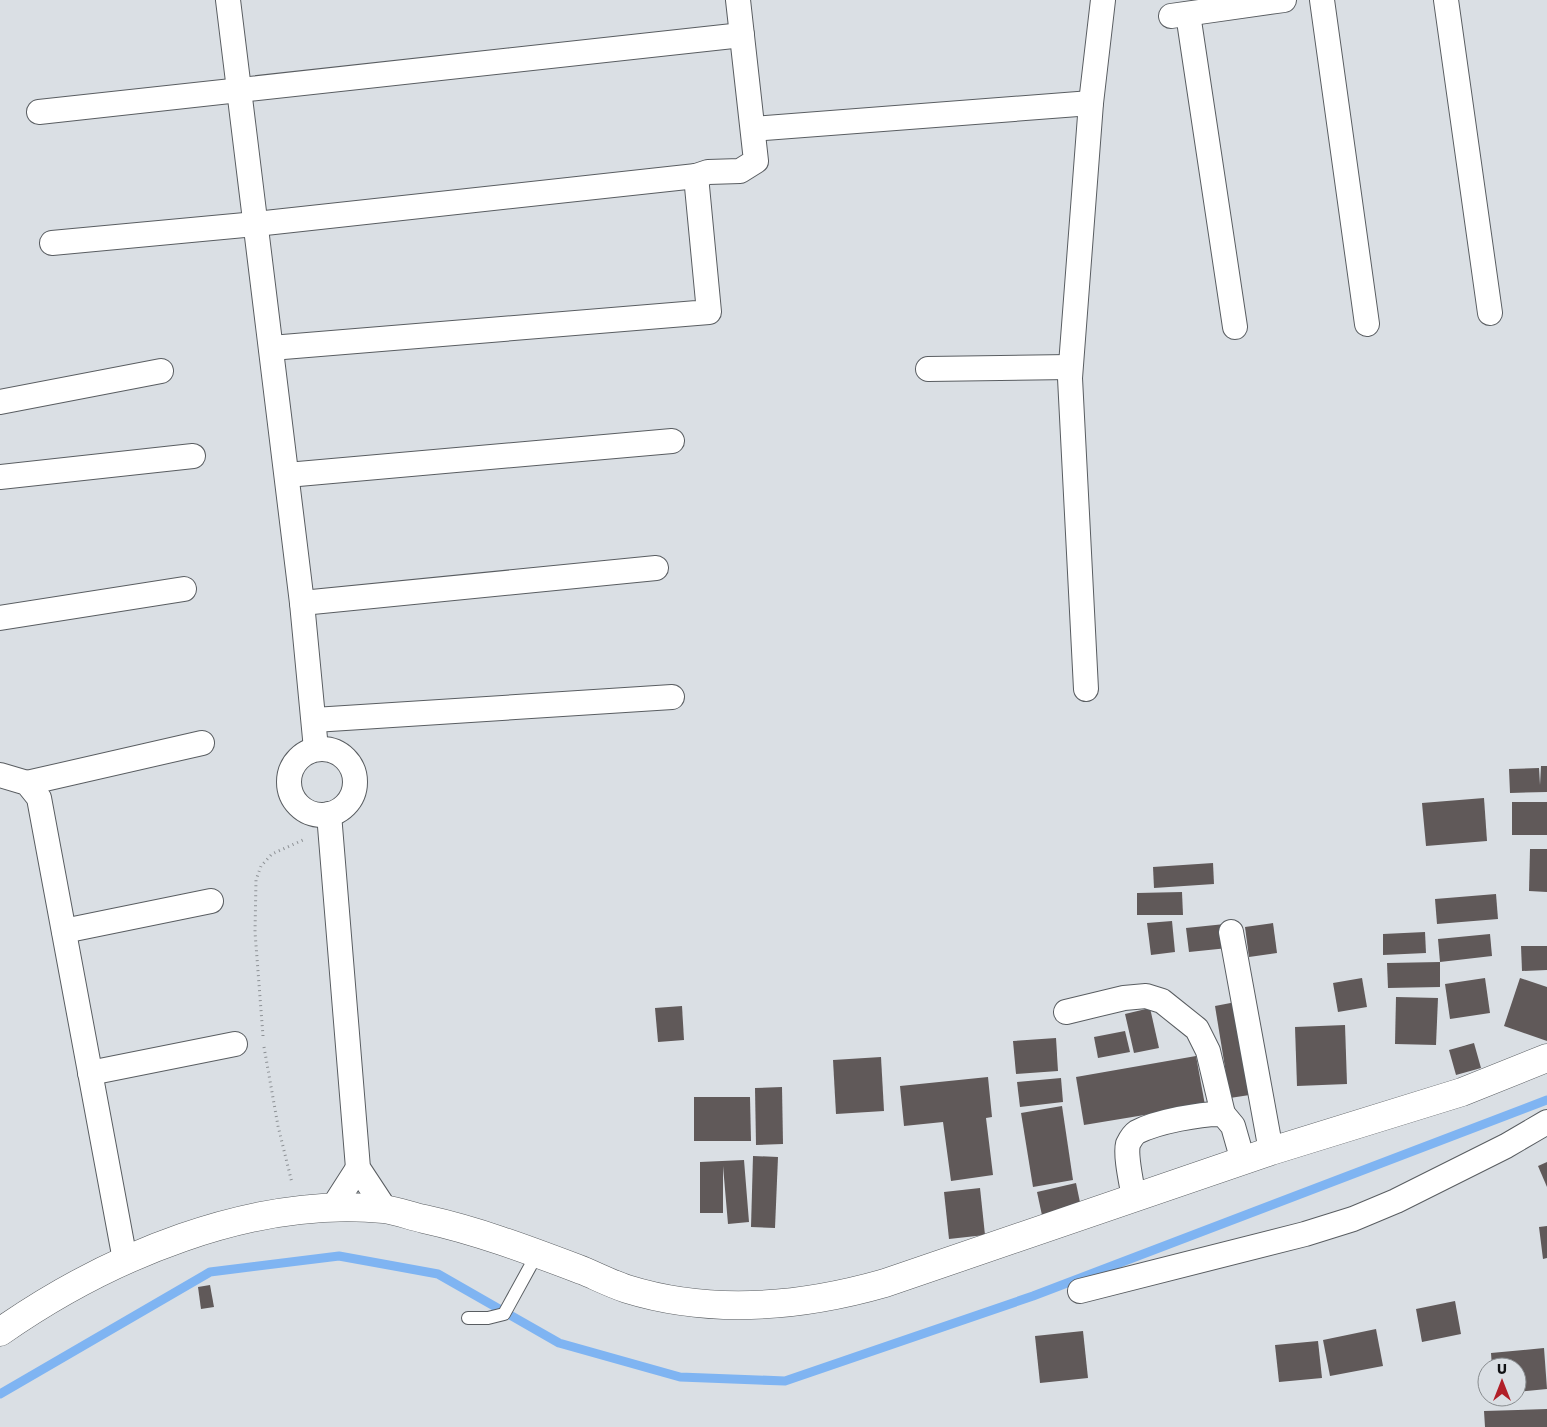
<svg xmlns="http://www.w3.org/2000/svg" width="1547" height="1427" font-family="Poppins,sans-serif">
	<style>
		.lines { fill: none; stroke-linecap: round; stroke-linejoin: round }
		.stream { stroke: #7fb4f2; stroke-width: 9 }
		.building { fill: #605959 }
		.service-casing { stroke: #595d61; stroke-width: 14 }
		.minor-casing { stroke: #595d61; stroke-width: 26 }
		.tertiary-casing { stroke: #595d61; stroke-width: 29 }
		.path { stroke: #8d9195; stroke-width: 3; stroke-dasharray: 1 4; stroke-linecap: butt }
		.service { stroke: #fff; stroke-width: 12 }
		.minor { stroke: #fff; stroke-width: 24 }
		.tertiary { stroke: #fff; stroke-width: 28 }
	</style>
	<rect width="100%" height="100%" fill="#dadfe4"/>
	<g class="lines">
		<!-- stream -->
		<polyline class="stream" points="0,1394 210,1272 339,1256 438,1274 559,1343 680,1377 785,1381 1033,1296 1547,1100"/>
	</g>
	<!-- building -->
	<g class="building">
		<polygon points="1541,766 1547,766 1547,792 1510,793 1509,769 1539,768 1540,785"/>
		<polygon points="1484,798 1487,841 1426,846 1422,803"/>
		<rect x="1512" y="802" width="35" height="33"/>
		<polygon points="1530,849 1547,849 1547,892 1529,891"/>
		<polygon points="1213,863 1214,884 1154,888 1153,867"/>
		<polygon points="1182,892 1183,915 1137,915 1137,893"/>
		<polygon points="1496,894 1498,919 1437,924 1435,899"/>
		<polygon points="1172,921 1175,952 1151,955 1147,923"/>
		<polygon points="1273,923 1277,953 1249,957 1245,927"/>
		<polygon points="1225,924 1228,948 1189,952 1186,928"/>
		<polygon points="1425,932 1426,953 1383,955 1383,934"/>
		<polygon points="1490,934 1492,956 1440,962 1438,939"/>
		<polygon points="1521,946 1547,946 1547,970 1522,971"/>
		<polygon points="1440,962 1440,987 1388,988 1387,963"/>
		<polygon points="1362,978 1367,1007 1338,1012 1333,983"/>
		<polygon points="1485,978 1490,1013 1450,1019 1445,984"/>
		<polygon points="1520,978 1547,987 1547,1041 1504,1026"/>
		<polygon points="1396,997 1438,998 1436,1045 1395,1044"/>
		<polygon points="1241,1001 1256,1094 1230,1098 1215,1006"/>
		<polygon points="682,1006 684,1040 658,1042 655,1008"/>
		<polygon points="1150,1008 1159,1048 1134,1053 1125,1014"/>
		<polygon points="1345,1025 1347,1084 1297,1086 1295,1027"/>
		<polygon points="1125,1031 1130,1052 1098,1058 1094,1037"/>
		<polygon points="1056,1038 1058,1071 1016,1074 1013,1041"/>
		<polygon points="1474,1043 1481,1068 1456,1075 1449,1050"/>
		<polygon points="1196,1056 1205,1105 1084,1125 1076,1077"/>
		<polygon points="881,1057 884,1111 836,1114 833,1060"/>
		<polygon points="988,1077 992,1117 986,1118 993,1175 951,1181 943,1122 904,1126 900,1086"/>
		<polygon points="1061,1078 1063,1102 1020,1107 1017,1082"/>
		<polygon points="782,1087 783,1144 756,1145 755,1088"/>
		<polygon points="694,1097 750,1097 751,1141 694,1141"/>
		<polygon points="1062,1106 1073,1180 1033,1187 1021,1113"/>
		<polygon points="753,1156 778,1157 775,1228 751,1227"/>
		<polygon points="744,1160 749,1222 728,1224 723,1166 723,1213 700,1213 700,1162"/>
		<polygon points="1547,1162 1547,1187 1538,1166"/>
		<polygon points="1076,1183 1082,1212 1043,1220 1037,1192"/>
		<polygon points="980,1188 985,1235 949,1239 944,1192"/>
		<polygon points="1547,1226 1547,1258 1543,1259 1539,1227"/>
		<polygon points="210,1285 214,1307 201,1309 198,1287"/>
		<polygon points="1455,1301 1461,1334 1422,1342 1416,1309"/>
		<polygon points="1376,1329 1383,1366 1330,1376 1323,1340"/>
		<polygon points="1083,1331 1088,1378 1040,1383 1035,1336"/>
		<polygon points="1318,1341 1322,1378 1279,1382 1275,1345"/>
		<polygon points="1544,1348 1547,1389 1517,1392 1517,1367 1492,1367 1491,1353"/>
		<polygon points="1547,1409 1547,1427 1485,1427 1484,1411"/>
	</g>
	<g class="lines">
		<defs>
			<polyline id="service" points="468,1318 488,1318 504,1314 537,1254"/>
			<g id="minor">
				<polyline points="228,0 302,603 316,749"/>
				<polyline points="1322,0 1367,324"/>
				<polyline points="1446,0 1490,313"/>
				<polyline points="1188,14 1235,327"/>
				<polyline points="1171,16 1284,0"/>
				<polyline points="39,112 742,35"/>
				<polyline points="753,129 1091,103"/>
				<polyline points="52,243 256,224 696,176"/>
				<polyline points="271,348 709,312 696,176 708,172 740,171 756,161 738,0"/>
				<polyline points="928,369 1070,367"/>
				<polyline points="0,402 161,371"/>
				<polyline points="287,475 672,441"/>
				<polyline points="0,477 193,456"/>
				<polyline points="302,603 656,568"/>
				<polyline points="0,618 184,589"/>
				<polyline points="1086,689 1070,378 1091,103 1103,0"/>
				<polyline points="314,720 672,697"/>
				<circle cx="322" cy="782" r="33"/>
				<polyline points="0,775 27,783 39,798 125,1260"/>
				<polyline points="27,783 202,743"/>
				<polyline points="329,814 358,1168 385,1209"/>
				<polyline points="64,931 211,901"/>
				<polyline points="1231,932 1271,1151"/>
				<polyline points="1066,1012 1124,998 1146,996 1162,1001 1197,1029 1208,1051 1223,1114"/>
				<polyline points="90,1073 235,1044"/>
				<path d="M1134,1198c-2,-13 -9,-42 -6,-54 2,-4 6,-10 9,-12 19,-10 65,-19 86,-18l10,12 10,35"/>
				<polyline points="333,1207 358,1168"/>
				<polyline points="1080,1291 1305,1234 1353,1219 1396,1201 1506,1146 1547,1122"/>
			</g>
			<path id="tertiary" d="M0,1332c107,-75 252,-136 384,-123 13,2 27,7 40,10 55,12 107,32 160,52 14,6 28,13 43,18 84,26 174,18 258,-6l386,-132 191,-59 85,-34"/>
		</defs>
		<!-- service casing -->
		<use href="#service" class="service-casing"/>
		<!-- minor casing -->
		<use href="#minor" class="minor-casing"/>
		<!-- tertiary casing -->
		<use href="#tertiary" class="tertiary-casing"/>
		<!-- path -->
		<g class="path">
			<polyline points="263,1036 255,932 256,880 261,866 272,854 303,840"/>
			<polyline points="264,1047 278,1126 292,1183"/>
		</g>
		<!-- service -->
		<use href="#service" class="service"/>
		<!-- minor -->
		<use href="#minor" class="minor"/>
		<!-- tertiary -->
		<use href="#tertiary" class="tertiary"/>
	</g>
	<!-- north arrow -->
	<g transform="translate(1502 1382)"><circle r="24" fill="#dadfe4" stroke="#898d90"/>
	<path d="M0-4L9 19L0 12L-9 19Z" fill="#b11f28"/>
	<text y="-8" font-size="14" font-weight="bold" text-anchor="middle" fill="#101113">U</text>
	</g>
</svg>
